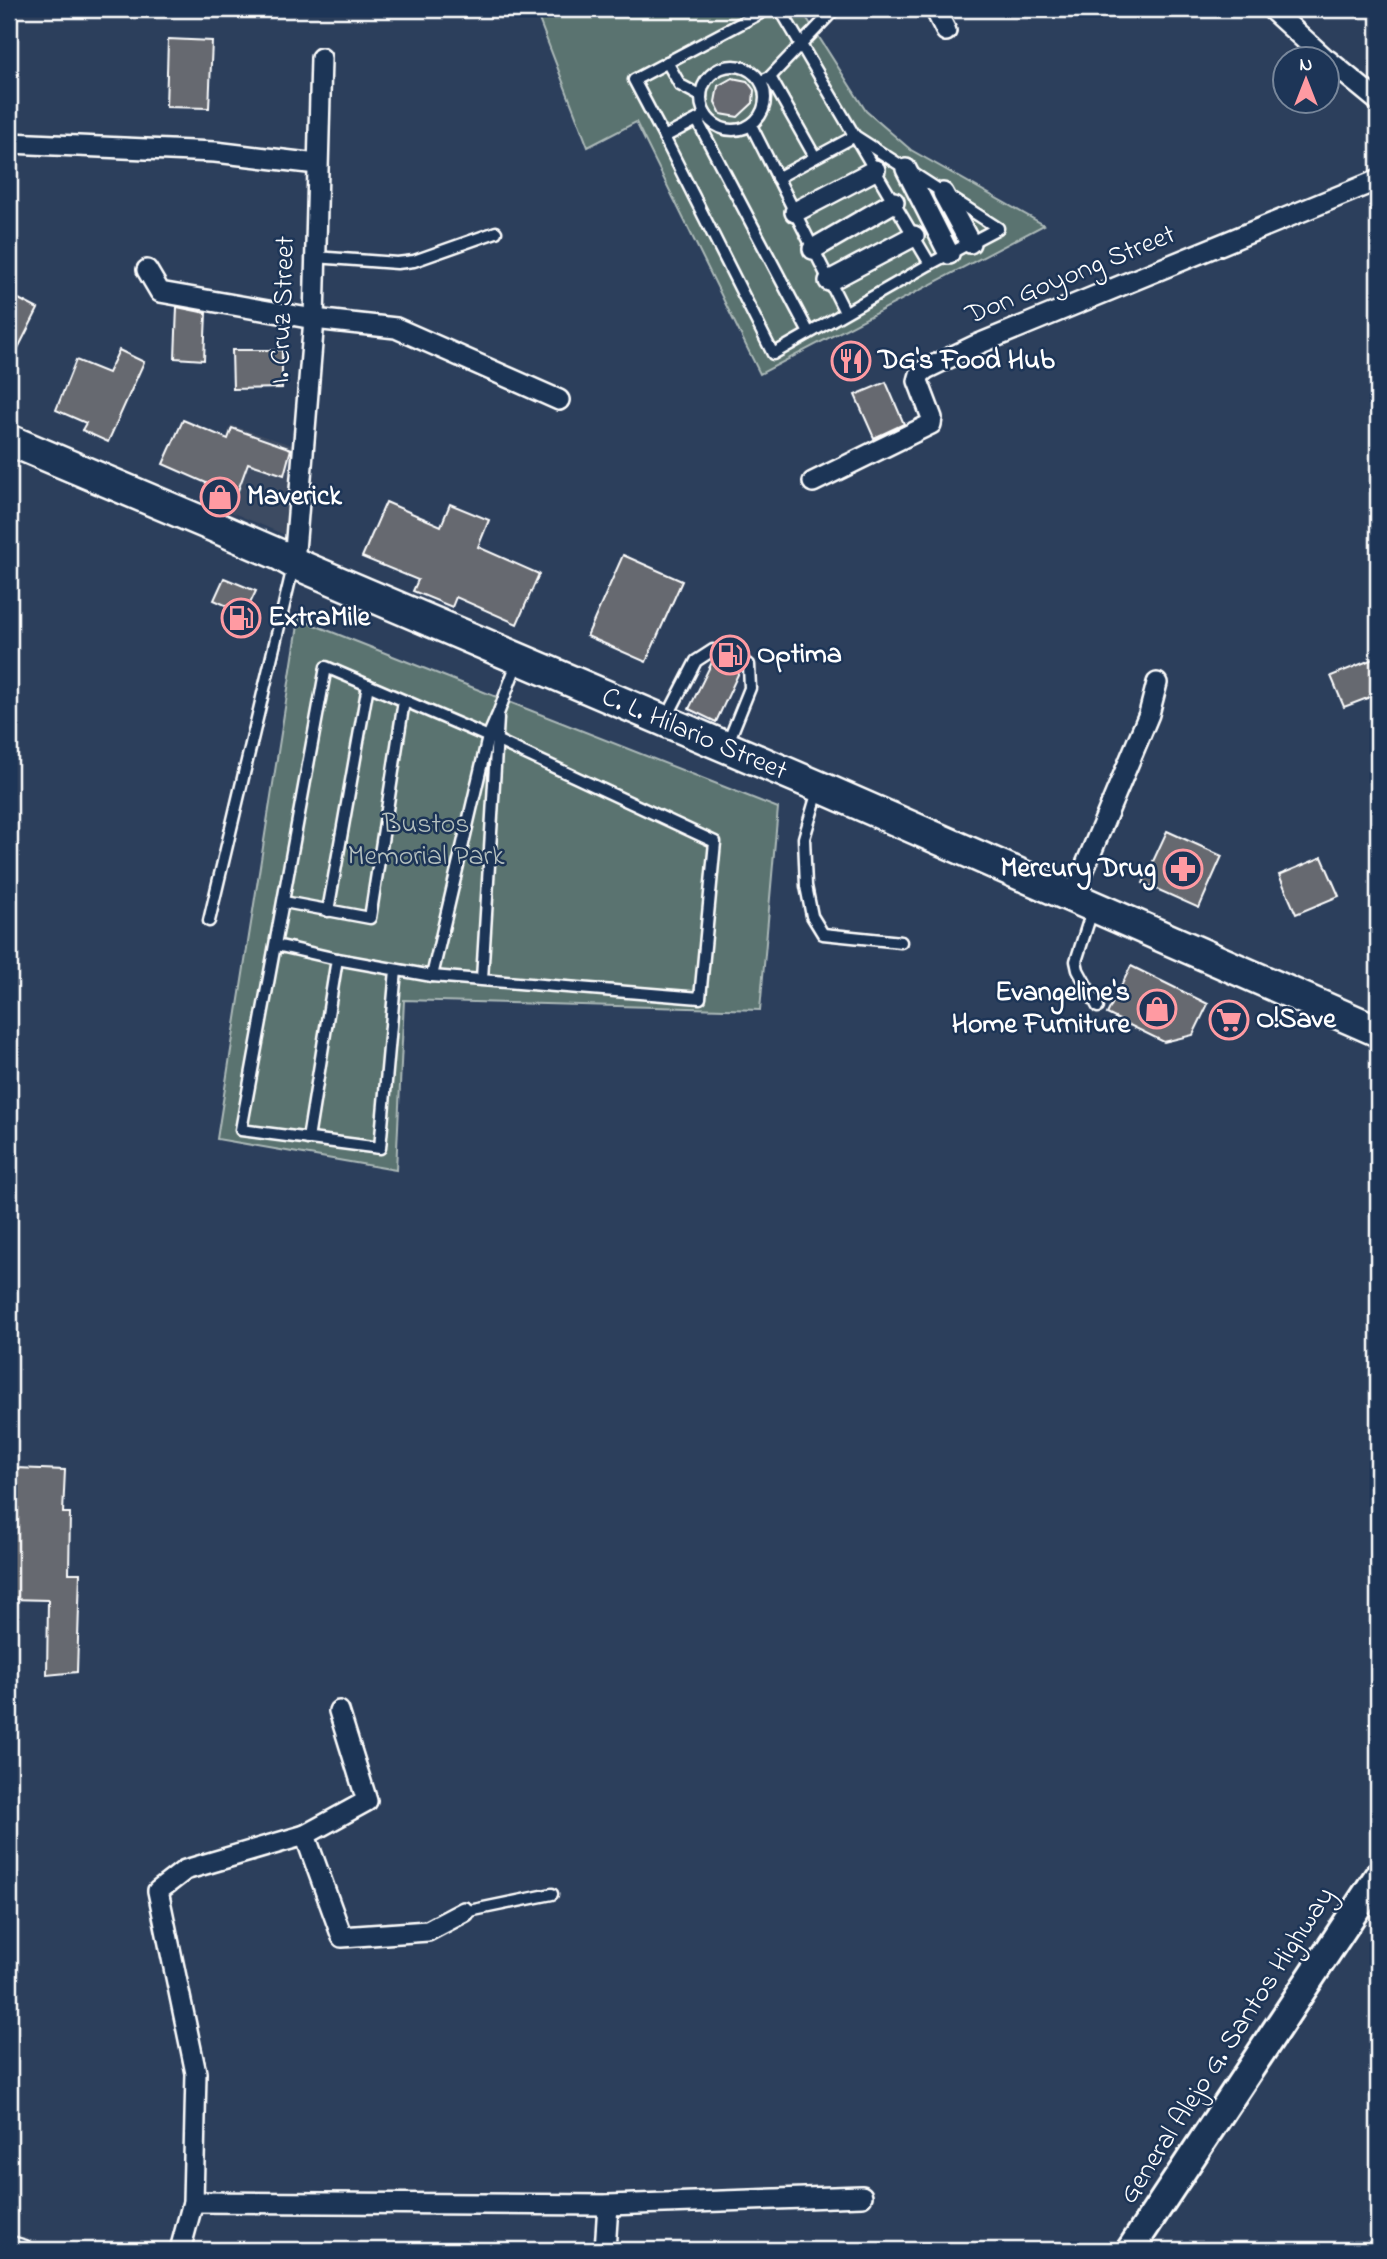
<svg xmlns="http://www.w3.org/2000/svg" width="1387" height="2259" font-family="'Indie Flower',sans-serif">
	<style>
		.built { fill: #3d4c62 }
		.green { fill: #5a7370; stroke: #acb9b8; stroke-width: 2 }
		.building { fill: #666970; stroke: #fff; stroke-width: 2 }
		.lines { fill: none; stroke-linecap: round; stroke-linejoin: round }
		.service-casing { stroke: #fff; stroke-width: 15 }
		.minor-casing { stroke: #fff; stroke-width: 24 }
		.secondary-casing { stroke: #fff; stroke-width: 32 }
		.primary-casing { stroke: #fff; stroke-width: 35 }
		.service { stroke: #1d3557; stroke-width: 10 }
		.minor { stroke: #1d3557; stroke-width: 19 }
		.secondary { stroke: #1d3557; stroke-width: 26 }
		.primary { stroke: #1d3557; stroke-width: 30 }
		.labels { text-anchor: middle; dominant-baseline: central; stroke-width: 5; stroke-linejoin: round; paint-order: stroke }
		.street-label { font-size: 28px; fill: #fff; stroke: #1d3557 }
		.poi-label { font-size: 28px; font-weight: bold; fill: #fff; stroke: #1d3557; text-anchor: start }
		.park-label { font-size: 28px; fill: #b5c0bf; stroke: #1d3557 }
	</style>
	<rect width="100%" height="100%" fill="#2c3f5c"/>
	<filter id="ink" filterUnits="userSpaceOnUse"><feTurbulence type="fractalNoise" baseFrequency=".0143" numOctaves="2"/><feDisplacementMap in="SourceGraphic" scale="14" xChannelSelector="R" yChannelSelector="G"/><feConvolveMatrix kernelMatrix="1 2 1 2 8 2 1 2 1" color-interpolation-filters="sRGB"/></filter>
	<g filter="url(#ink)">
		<!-- built -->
		<polygon class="built" points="231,425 297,447 285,535 203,500"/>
		<!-- green -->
		<g class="green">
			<polygon points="535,9 801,9 866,111 911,150 1044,225 760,374 636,122 588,147"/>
			<polygon points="299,619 778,808 760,1010 404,1000 396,1170 217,1139"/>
		</g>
		<!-- building -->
		<g class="building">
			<polygon points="168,39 212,41 209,108 166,107"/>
			<polygon points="732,78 747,81 754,90 753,103 738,117 721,114 715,102 718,86"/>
			<polygon points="9,294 38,309 9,366"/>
			<polygon points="177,307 206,313 204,360 175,358"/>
			<polygon points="119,350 144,362 108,442 82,430 86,423 56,410 76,360 108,373"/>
			<polygon points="232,350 282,350 282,388 233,389"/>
			<polygon points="886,382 904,424 874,438 855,395"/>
			<polygon points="183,420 228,439 232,428 291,449 284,475 248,463 232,507 206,498 211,485 163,464"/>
			<polygon points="386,502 441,526 450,504 489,520 478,547 539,574 517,624 456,597 452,607 413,591 418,580 362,557"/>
			<polygon points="623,555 682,581 646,662 587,636"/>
			<polygon points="224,578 256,591 245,614 214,600"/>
			<polygon points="1378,657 1378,694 1344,707 1331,676"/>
			<polygon points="714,658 740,670 716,722 689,709"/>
			<polygon points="1167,831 1222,856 1199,908 1143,883"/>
			<polygon points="1322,857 1339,896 1296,914 1279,875"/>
			<polygon points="1131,966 1208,1004 1193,1035 1164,1042 1107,1014"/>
			<polygon points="16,1468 65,1470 63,1513 70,1513 69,1573 80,1573 77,1672 47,1675 48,1600 9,1599 9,1511 14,1511"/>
		</g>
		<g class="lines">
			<defs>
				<g id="service">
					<polyline points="780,9 930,264"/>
					<polyline points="667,62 680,85 701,96"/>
					<circle cx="733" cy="98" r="32"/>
					<polyline points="770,77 815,157"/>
					<polyline points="761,81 770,77 835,9"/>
					<polyline points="706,115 664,137 773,354 930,264 998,228 855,136 777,178"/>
					<polyline points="697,120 809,333"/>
					<polyline points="751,125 845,312"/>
					<polyline points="664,137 634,80 768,9"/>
					<polyline points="315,257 397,263 414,261 496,232"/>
					<polyline points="666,719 696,661 713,650 749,665 750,688 727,745"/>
					<polyline points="818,791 804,838 806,886 812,916 823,934 901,942"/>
					<polyline points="284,902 370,918 404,701"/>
					<polyline points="328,911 368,685"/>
					<polyline points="1092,911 1076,961 1078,970 1098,1007"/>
					<polyline points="209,921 293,567"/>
					<polyline points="276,945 337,959 432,976 700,998 715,842 498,741 326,667 241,1130 380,1148 396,970"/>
					<polyline points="432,976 488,737 498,714 517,663"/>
					<polyline points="482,979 498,718"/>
					<polyline points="308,1139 337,959"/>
					<polyline points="464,1912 552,1894"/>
				</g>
				<g id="minor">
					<polyline points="935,9 946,31"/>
					<polyline points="1271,9 1327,60"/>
					<polyline points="1328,60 1378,101"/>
					<polyline points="9,143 215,152 317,164"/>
					<polyline points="906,169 949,254"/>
					<polyline points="943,193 970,243"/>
					<polyline points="795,212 875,170"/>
					<polyline points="813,249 894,202"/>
					<polyline points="147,270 160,292 314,319 396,328 559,400"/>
					<polyline points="829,281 914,236"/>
					<polyline points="813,482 931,424 932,418 918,381 920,374 926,369 976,345 1378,180"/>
					<polyline points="294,563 314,319 321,58"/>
					<polyline points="1072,898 1149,714 1157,683"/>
					<polyline points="305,1835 367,1801 339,1711"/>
					<polyline points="193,2202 608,2205 862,2196"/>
					<polyline points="9,2246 23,2250"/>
					<polyline points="180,2250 193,2202 196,2073 158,1891 185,1870 305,1835 342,1937 428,1931 464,1912"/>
					<polyline points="605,2250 608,2205"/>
				</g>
				<polyline id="secondary" points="1130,2250 1378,1876"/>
				<polyline id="primary" points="9,440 215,527 280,555 294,563 820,787 1378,1031"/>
			</defs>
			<!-- service casing -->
			<use href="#service" class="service-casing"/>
			<!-- minor casing -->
			<use href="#minor" class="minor-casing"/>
			<!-- secondary casing -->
			<use href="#secondary" class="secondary-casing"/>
			<!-- primary casing -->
			<use href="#primary" class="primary-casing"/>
			<!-- service -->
			<use href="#service" class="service"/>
			<!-- minor -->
			<use href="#minor" class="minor"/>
			<!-- secondary -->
			<use href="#secondary" class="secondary"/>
			<!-- primary -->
			<use href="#primary" class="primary"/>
		</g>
	</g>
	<!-- icons -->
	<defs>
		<symbol id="restaurant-ring" viewBox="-11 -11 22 22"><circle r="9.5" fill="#1d3557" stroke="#ff9aa2" stroke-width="1.5"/><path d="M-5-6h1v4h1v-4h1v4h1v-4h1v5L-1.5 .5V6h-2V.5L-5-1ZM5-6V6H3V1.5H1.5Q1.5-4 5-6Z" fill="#ff9aa2"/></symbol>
		<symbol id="shop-ring" viewBox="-11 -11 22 22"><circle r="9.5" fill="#1d3557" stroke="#ff9aa2" stroke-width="1.5"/><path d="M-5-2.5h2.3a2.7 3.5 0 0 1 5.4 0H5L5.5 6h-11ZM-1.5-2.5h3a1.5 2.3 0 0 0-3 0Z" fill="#ff9aa2"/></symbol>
		<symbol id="fuel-ring" viewBox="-11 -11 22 22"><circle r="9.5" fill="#1d3557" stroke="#ff9aa2" stroke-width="1.5"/><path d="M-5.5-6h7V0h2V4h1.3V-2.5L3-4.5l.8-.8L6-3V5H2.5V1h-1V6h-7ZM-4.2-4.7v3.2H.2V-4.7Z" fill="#ff9aa2"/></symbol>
		<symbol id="pharmacy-ring" viewBox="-11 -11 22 22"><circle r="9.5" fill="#1d3557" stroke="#ff9aa2" stroke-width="1.5"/><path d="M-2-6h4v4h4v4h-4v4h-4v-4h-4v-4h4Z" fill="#ff9aa2"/></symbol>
		<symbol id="supermarket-ring" viewBox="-11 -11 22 22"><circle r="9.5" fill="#1d3557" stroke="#ff9aa2" stroke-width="1.5"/><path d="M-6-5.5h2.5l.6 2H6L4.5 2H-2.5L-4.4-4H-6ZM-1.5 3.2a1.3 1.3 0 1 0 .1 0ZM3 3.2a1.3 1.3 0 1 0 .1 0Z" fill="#ff9aa2"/></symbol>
	</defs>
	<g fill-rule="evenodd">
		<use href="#restaurant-ring" x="829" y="339" width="44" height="44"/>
		<use href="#shop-ring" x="198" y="475" width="44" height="44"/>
		<use href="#fuel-ring" x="219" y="596" width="44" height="44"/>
		<use href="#fuel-ring" x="708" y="633" width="44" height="44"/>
		<use href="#pharmacy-ring" x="1161" y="847" width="44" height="44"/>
		<use href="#shop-ring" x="1135" y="987" width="44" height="44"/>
		<use href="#supermarket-ring" x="1207" y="998" width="44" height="44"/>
	</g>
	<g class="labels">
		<!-- street labels -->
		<g class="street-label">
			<text transform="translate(1071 276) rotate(-22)">Don Goyong Street</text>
			<text transform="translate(284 310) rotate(-88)">I. Cruz Street</text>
			<text transform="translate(694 735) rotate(23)">C. L. Hilario Street</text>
			<text transform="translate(1228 2046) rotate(-57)">General Alejo G. Santos Highway</text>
		</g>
		<!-- poi labels -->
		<g class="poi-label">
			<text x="878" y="361">DG's Food Hub</text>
			<text x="247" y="497">Maverick</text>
			<text x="268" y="618">ExtraMile</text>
			<text x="757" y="655">Optima</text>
			<text x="1156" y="869" text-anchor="end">Mercury Drug</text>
			<text x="1130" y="993" text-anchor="end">Evangeline's<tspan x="1130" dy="32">Home Furniture</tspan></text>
			<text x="1256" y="1020">O!Save</text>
		</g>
		<!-- park labels -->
		<g class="park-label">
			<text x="426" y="825">Bustos<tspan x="426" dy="32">Memorial Park</tspan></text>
		</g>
	</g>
	<!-- margin -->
	<rect width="1387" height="2259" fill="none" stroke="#1d3557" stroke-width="35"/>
	<rect x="18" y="18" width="1352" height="2224" fill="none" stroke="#fff" stroke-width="2.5" filter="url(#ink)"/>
	<!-- north arrow -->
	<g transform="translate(1306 80)"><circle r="33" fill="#1d3557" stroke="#77869a" stroke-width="2"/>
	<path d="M0-5L12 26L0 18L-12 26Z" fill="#ff9aa2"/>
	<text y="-10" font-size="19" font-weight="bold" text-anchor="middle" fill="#ffffff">N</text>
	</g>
</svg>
